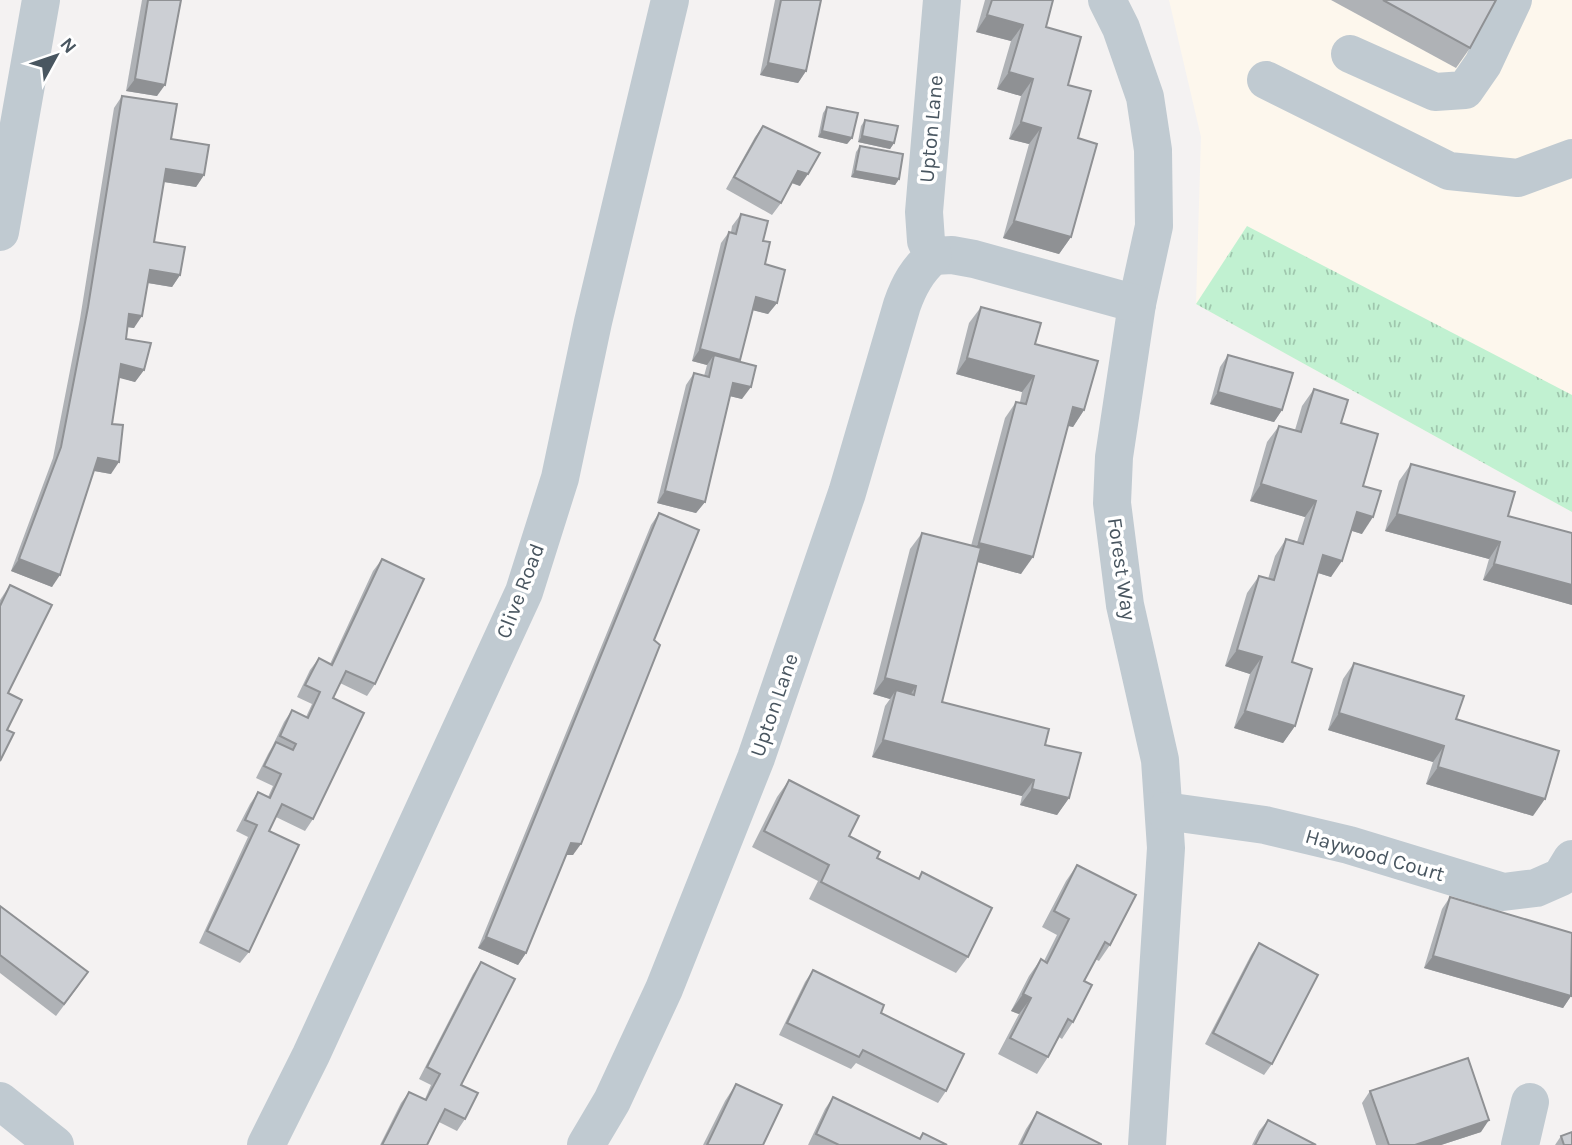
<svg xmlns="http://www.w3.org/2000/svg" width="1572" height="1145" font-family="Karla,sans-serif">
	<style>
		.commercial { fill: #fdf7ed }
		.grass { fill: url(#grass-tufts) }
		.lines { fill: none; stroke-linecap: round; stroke-linejoin: round }
		.minor { stroke: #c0cad1; stroke-width: 38 }
		.wall { fill: #afb2b6 }
		.shaded-wall { fill: #8f9194 }
		.building { fill: #cccfd4; stroke: #8f9194; stroke-width: 2 }
		.labels { text-anchor: middle; dominant-baseline: central; stroke-width: 7; stroke-linejoin: round; paint-order: stroke }
		.street-label { font-size: 21px; fill: #495660; stroke: #fff }
	</style>
	<defs>
		<pattern id="grass-tufts" width="24" height="20" patternUnits="userSpaceOnUse" patternTransform="scale(1.75)"><rect width="24" height="20" fill="#c1f1d1"/><path d="M3 7l-1-3M5 7V3M7 7l1-3M15 17l-1-3M17 17v-4M19 17l1-3" fill="none" stroke="#9fc6ad"/></pattern>
	</defs>
	<rect width="100%" height="100%" fill="#f4f2f2"/>
	<!-- commercial -->
	<polygon class="commercial" points="1169,0 1572,0 1572,512 1196,304 1201,137"/>
	<!-- grass -->
	<polygon class="grass" points="1247,226 1572,395 1572,512 1196,304"/>
	<g class="lines">
		<!-- minor -->
		<g class="minor">
			<polyline points="1107,0 1121,28 1145,97 1153,150 1154,226 1137,304 1114,457 1112,503 1125,605 1160,760 1166,848 1147,1145"/>
			<polyline points="1350,54 1435,92 1465,90 1483,64 1513,0"/>
			<polyline points="1266,80 1449,171 1518,178 1572,158"/>
			<polyline points="0,232 41,0"/>
			<polyline points="933,256 952,255 974,259 1137,304"/>
			<polyline points="1165,811 1265,825 1349,845 1503,892 1536,888 1561,877 1572,859"/>
			<polyline points="0,1101 55,1145"/>
			<polyline points="266,1145 311,1055 524,592 560,478 593,322 670,0"/>
			<path d="M586,1145l26,-44 52,-112 92,-231 91,-265 55,-188c7,-20 15,-34 31,-49l-7,-15 -2,-29 18,-212"/>
			<polyline points="1520,1145 1530,1102"/>
		</g>
	</g>
	<!-- wall -->
	<g class="wall">
		<polygon points="142,0 181,0 157,96 126,91"/>
		<polygon points="775,0 821,0 806,71 798,83 760,75"/>
		<polygon points="985,0 1053,0 1046,27 1068,85 1078,138 1071,237 1059,254 1003,238 1029,144 1009,139 1021,96 997,89 1011,41 976,32"/>
		<polygon points="1331,0 1496,0 1470,48 1456,68"/>
		<polygon points="122,96 171,139 204,175 196,187 164,182 154,242 180,275 172,287 148,283 134,328 127,327 126,339 144,370 135,382 119,377 112,424 111,474 94,471 52,587 11,571 53,458 80,319 114,108"/>
		<polygon points="827,107 852,138 847,144 818,137 823,113"/>
		<polygon points="865,120 894,143 890,149 858,142 861,126"/>
		<polygon points="763,126 800,186 791,183 781,203 772,215 726,189 755,137"/>
		<polygon points="860,146 899,179 895,185 851,177 856,152"/>
		<polygon points="741,214 763,241 765,264 777,303 768,314 753,310 739,362 742,399 730,396 705,502 696,513 657,503 686,385 694,373 704,376 707,365 692,361 721,243 729,232 731,232 732,226"/>
		<polygon points="981,307 1035,344 1084,410 1073,427 1068,426 1021,574 978,562 942,702 1045,745 1069,798 1057,815 1020,805 1022,796 872,757 885,706 890,699 873,694 910,549 922,533 971,546 1005,418 1016,402 1020,402 1022,392 956,374 969,323"/>
		<polygon points="1228,355 1282,410 1274,422 1210,404 1220,367"/>
		<polygon points="1314,389 1341,423 1363,486 1362,534 1352,531 1331,577 1318,573 1292,662 1295,726 1283,743 1234,728 1250,674 1225,666 1247,593 1259,576 1268,579 1275,556 1286,539 1297,542 1305,517 1250,501 1267,442 1279,426 1295,430 1302,406"/>
		<polygon points="1411,464 1508,516 1572,533 1572,605 1483,580 1489,559 1385,531 1399,481"/>
		<polygon points="659,513 654,640 573,855 566,855 526,953 518,965 478,948 651,525"/>
		<polygon points="382,559 375,684 367,696 340,683 333,698 313,819 305,831 276,817 269,831 249,952 240,963 199,943 248,837 236,831 250,804 258,792 268,797 273,786 256,778 268,754 272,747 284,722 292,710 306,717 312,704 297,697 310,670 319,658 330,664 373,571"/>
		<polygon points="10,585 7,730 0,761 0,600"/>
		<polygon points="1354,663 1456,719 1533,816 1426,784 1433,762 1328,730 1343,679"/>
		<polygon points="789,780 849,836 877,858 918,879 922,872 968,957 956,973 809,899 818,881 752,847 777,797"/>
		<polygon points="1077,865 1110,945 1099,961 1095,959 1084,981 1073,1022 1062,1039 1059,1037 1048,1057 1037,1074 998,1054 1019,1014 1011,1011 1029,976 1041,959 1044,961 1057,935 1042,927 1066,881"/>
		<polygon points="1450,897 1571,996 1563,1008 1424,968 1442,909"/>
		<polygon points="0,906 80,984 56,1016 0,973"/>
		<polygon points="1259,943 1272,1064 1264,1075 1205,1044 1251,955"/>
		<polygon points="481,962 461,1085 465,1119 457,1131 439,1122 427,1145 380,1145 401,1103 409,1092 425,1099 431,1085 419,1079 473,974"/>
		<polygon points="813,970 881,1013 946,1091 938,1103 856,1063 851,1069 779,1035 805,982"/>
		<polygon points="736,1084 763,1145 703,1145 725,1101"/>
		<polygon points="1370,1091 1481,1132 1441,1145 1376,1145 1362,1103"/>
		<polygon points="833,1097 919,1139 923,1133 947,1145 808,1145 825,1109"/>
		<polygon points="1037,1112 1101,1145 1018,1145 1026,1129"/>
		<polygon points="1268,1120 1316,1145 1252,1145 1259,1131"/>
		<polygon points="1561,1136 1572,1145 1555,1145"/>
	</g>
	<!-- shaded-wall -->
	<g class="shaded-wall">
		<polygon points="987,15 1023,25 1011,41 976,32"/>
		<polygon points="768,63 806,71 798,83 760,75"/>
		<polygon points="1009,72 1033,79 1021,96 997,89"/>
		<polygon points="135,79 165,85 157,96 126,91"/>
		<polygon points="1021,122 1041,128 1029,144 1009,139"/>
		<polygon points="822,131 852,138 847,144 818,137"/>
		<polygon points="862,136 894,143 890,149 858,142"/>
		<polygon points="166,169 204,175 196,187 158,181"/>
		<polygon points="798,171 808,174 800,186 790,182"/>
		<polygon points="855,171 899,179 895,185 851,177"/>
		<polygon points="1014,221 1071,237 1059,254 1003,238"/>
		<polygon points="150,270 180,275 172,287 142,282"/>
		<polygon points="756,297 777,303 768,314 748,309"/>
		<polygon points="129,314 142,316 134,328 120,326"/>
		<polygon points="700,349 740,360 732,372 714,355 707,365 692,361"/>
		<polygon points="967,358 1034,376 1022,392 956,374"/>
		<polygon points="121,364 144,370 135,382 112,376"/>
		<polygon points="733,383 751,387 742,399 725,395"/>
		<polygon points="1218,392 1282,410 1274,422 1210,404"/>
		<polygon points="1073,407 1084,410 1073,427 1061,424"/>
		<polygon points="98,458 119,462 111,474 89,470"/>
		<polygon points="1261,484 1316,501 1305,517 1250,501"/>
		<polygon points="665,491 705,502 696,513 657,503"/>
		<polygon points="1357,512 1373,517 1362,534 1346,529"/>
		<polygon points="1397,514 1500,542 1489,559 1385,531"/>
		<polygon points="979,543 1033,557 1021,574 967,559"/>
		<polygon points="1323,555 1342,561 1331,577 1312,571"/>
		<polygon points="19,559 60,575 52,587 11,571"/>
		<polygon points="1494,564 1572,585 1572,605 1483,580"/>
		<polygon points="1237,650 1262,657 1250,674 1225,666"/>
		<polygon points="885,678 916,686 905,703 896,690 890,699 873,694"/>
		<polygon points="1245,711 1295,726 1283,743 1234,728"/>
		<polygon points="1339,713 1444,746 1433,762 1328,730"/>
		<polygon points="883,740 1034,780 1022,796 872,757"/>
		<polygon points="1438,767 1545,799 1533,816 1426,784"/>
		<polygon points="1032,789 1069,798 1057,815 1020,805"/>
		<polygon points="571,843 581,844 573,855 562,855"/>
		<polygon points="486,937 526,953 518,965 478,948"/>
		<polygon points="1433,956 1571,996 1563,1008 1424,968"/>
		<polygon points="1023,994 1031,998 1019,1014 1011,1011"/>
		<polygon points="1489,1120 1481,1132 1441,1145 1415,1145"/>
	</g>
	<!-- building -->
	<g class="building">
		<polygon points="148,0 181,0 165,85 135,79"/>
		<polygon points="781,0 821,0 806,71 768,63"/>
		<polygon points="992,0 1053,0 1046,27 1081,37 1068,85 1091,91 1078,138 1097,144 1071,237 1014,221 1041,128 1021,122 1033,79 1009,72 1023,25 987,15"/>
		<polygon points="1383,0 1496,0 1470,48"/>
		<polygon points="122,96 177,104 171,139 209,145 204,175 166,169 154,242 185,247 180,275 150,270 142,316 129,314 126,339 151,343 144,370 121,364 112,424 123,425 119,462 98,458 60,575 19,559 61,447 88,307"/>
		<polygon points="827,107 858,113 852,138 822,131"/>
		<polygon points="865,120 898,126 894,143 862,136"/>
		<polygon points="763,126 820,153 808,174 798,171 781,203 734,177"/>
		<polygon points="860,146 903,154 899,179 855,171"/>
		<polygon points="741,214 768,221 763,241 770,242 765,264 785,270 777,303 756,297 740,360 700,349 729,232 736,234"/>
		<polygon points="981,307 1041,323 1035,344 1098,361 1084,410 1073,407 1033,557 979,543 1016,402 1026,404 1034,376 967,358"/>
		<polygon points="714,355 756,366 751,387 733,383 705,502 665,491 694,373 709,377"/>
		<polygon points="1228,355 1293,373 1282,410 1218,392"/>
		<polygon points="1314,389 1348,400 1341,423 1378,434 1363,486 1381,491 1373,517 1357,512 1342,561 1323,555 1292,662 1312,669 1295,726 1245,711 1262,657 1237,650 1259,576 1274,580 1286,539 1303,544 1316,501 1261,484 1279,426 1301,432"/>
		<polygon points="1411,464 1515,492 1508,516 1572,533 1572,585 1494,564 1500,542 1397,514"/>
		<polygon points="659,513 699,530 654,640 660,645 581,844 571,843 526,953 486,937"/>
		<polygon points="922,533 981,548 942,702 1049,729 1045,745 1081,753 1069,798 1032,789 1034,780 883,740 896,690 914,695 916,686 885,678"/>
		<polygon points="382,559 424,579 375,684 346,671 333,698 364,713 313,819 282,804 269,831 299,845 249,952 207,931 257,825 245,820 258,792 270,798 281,774 264,766 276,742 293,750 296,744 280,736 292,710 308,718 320,692 305,685 319,658 332,665"/>
		<polygon points="10,585 52,605 8,693 22,700 7,730 14,733 0,761 0,606"/>
		<polygon points="1354,663 1464,696 1456,719 1559,751 1545,799 1438,767 1444,746 1339,713"/>
		<polygon points="789,780 859,816 849,836 880,852 877,858 919,879 922,872 992,908 968,957 821,882 829,865 764,831"/>
		<polygon points="1077,865 1136,895 1110,945 1105,942 1084,981 1092,985 1073,1022 1068,1019 1048,1057 1010,1038 1031,998 1023,994 1041,959 1047,963 1069,919 1054,911"/>
		<polygon points="1450,897 1572,933 1571,996 1433,956"/>
		<polygon points="0,906 88,972 64,1004 0,955"/>
		<polygon points="1259,943 1318,975 1272,1064 1213,1033"/>
		<polygon points="481,962 515,979 461,1085 478,1093 465,1119 445,1109 427,1145 382,1145 409,1092 426,1100 440,1074 427,1067"/>
		<polygon points="813,970 884,1005 881,1013 964,1054 946,1091 863,1050 859,1057 787,1023"/>
		<polygon points="1468,1058 1489,1120 1415,1145 1389,1145 1370,1091"/>
		<polygon points="736,1084 782,1105 763,1145 707,1145"/>
		<polygon points="833,1097 920,1139 923,1133 947,1145 839,1145 816,1134"/>
		<polygon points="1037,1112 1101,1144 1101,1145 1021,1145"/>
		<polygon points="1268,1120 1316,1145 1255,1145"/>
		<polygon points="1572,1132 1572,1145 1564,1145 1561,1136"/>
	</g>
	<g class="labels">
		<!-- street labels -->
		<g class="street-label">
			<text transform="translate(931 129) rotate(-85)">Upton Lane</text>
			<text transform="translate(1122 569) rotate(82)">Forest Way</text>
			<text transform="translate(520 591) rotate(-69)">Clive Road</text>
			<text transform="translate(774 705) rotate(-71)">Upton Lane</text>
			<text transform="translate(1375 855) rotate(16)">Haywood Court</text>
		</g>
	</g>
	<!-- north arrow -->
	<g transform="translate(56 56) rotate(50)" stroke="#ffffff" stroke-width="5" paint-order="stroke">
	<path d="M0-5L12 26L0 18L-12 26Z" fill="#495660"/>
	<text y="-10" font-size="19" font-weight="bold" text-anchor="middle" fill="#495660">N</text>
	</g>
</svg>
